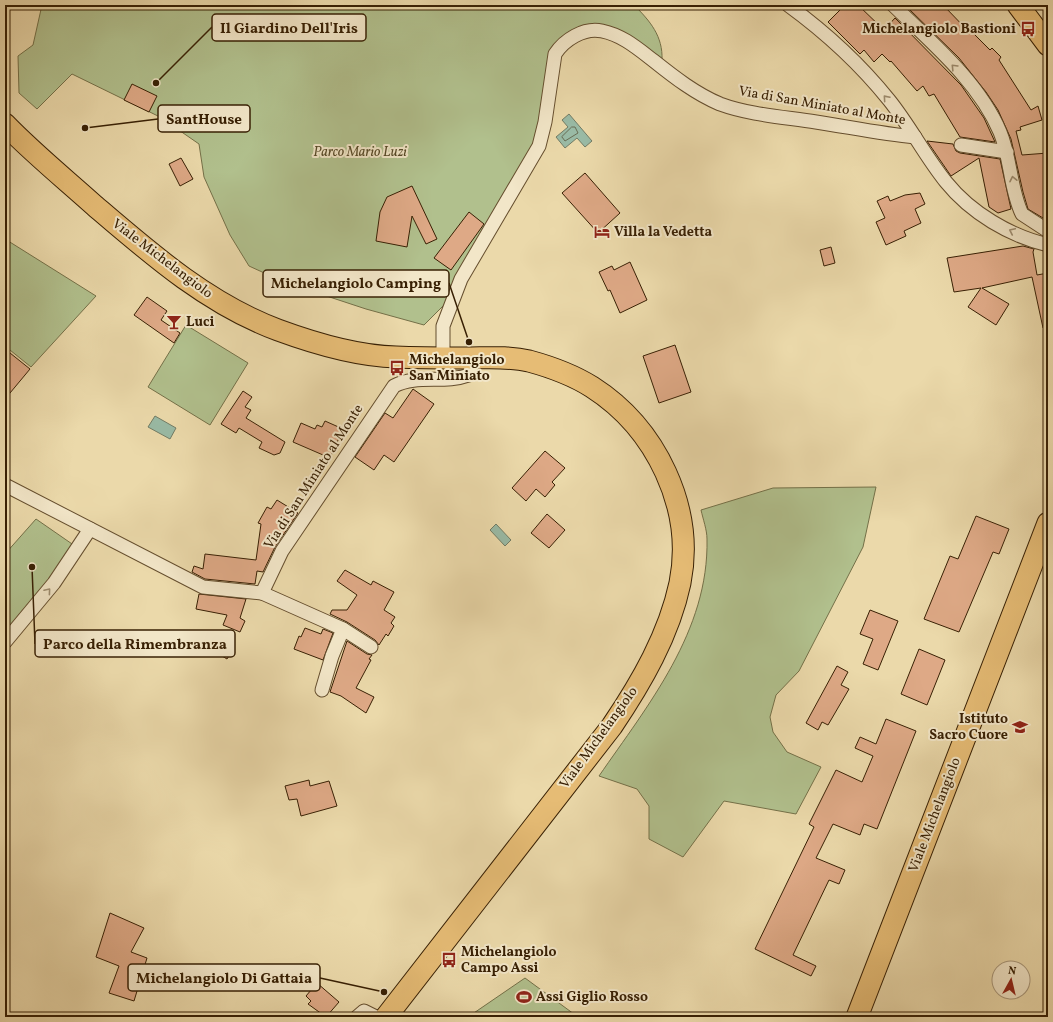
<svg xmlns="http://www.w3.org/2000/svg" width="1053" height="1022" font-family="Vollkorn,serif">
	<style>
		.green { fill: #b1c08d; stroke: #747048 }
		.water { fill: #99baa5; stroke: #727c65 }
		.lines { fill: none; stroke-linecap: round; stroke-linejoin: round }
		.shore { stroke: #686d54; stroke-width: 1 }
		.building { fill: #dea986; stroke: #382004 }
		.street-casing { stroke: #654e2e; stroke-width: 15 }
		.primary-casing { stroke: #382004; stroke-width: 23 }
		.street { stroke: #f2e6c8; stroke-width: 13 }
		.primary { stroke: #e6bc75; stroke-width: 21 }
		.oneway { stroke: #9e8d70 }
		.labels { text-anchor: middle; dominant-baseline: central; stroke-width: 4; stroke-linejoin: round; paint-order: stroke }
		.poi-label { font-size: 14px; font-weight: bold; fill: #382004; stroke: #f2e6c8; text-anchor: start }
		.street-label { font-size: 14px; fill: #382004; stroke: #f2e6c8 }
		.park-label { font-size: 14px; font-style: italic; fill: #564826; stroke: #f2e6c8 }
		.leader { fill: none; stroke: #382004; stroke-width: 1.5 }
		.callout-dot { fill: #382004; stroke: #f2e6c8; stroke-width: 1.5 }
		.callout { fill: #f2e6c8; stroke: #382004; stroke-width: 1.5 }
		.callout-label { font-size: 15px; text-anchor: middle; font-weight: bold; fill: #382004 }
	</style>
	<rect width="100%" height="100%" fill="#ebd9aa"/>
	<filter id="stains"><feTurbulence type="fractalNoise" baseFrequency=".005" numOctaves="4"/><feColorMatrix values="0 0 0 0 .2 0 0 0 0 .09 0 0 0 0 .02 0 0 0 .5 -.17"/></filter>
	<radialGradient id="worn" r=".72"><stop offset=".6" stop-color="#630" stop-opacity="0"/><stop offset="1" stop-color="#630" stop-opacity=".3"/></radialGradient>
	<!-- green -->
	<g class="green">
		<path d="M42,5h592c16,16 29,31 28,55l-31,-23 -65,-3 -31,111 -90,159 -21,21 -58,-16 -82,-27 -35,-16 -19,-31 -26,-58 -5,-33 -39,-27 -88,-43 -35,35 -18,-16 -1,-37 15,-11z"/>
		<polygon points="5,239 96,296 31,367 5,346"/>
		<polygon points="186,325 248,363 210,425 148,387"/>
		<path d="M876,487l-13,60 -64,124 -23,24 -6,22 3,15 14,20 34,15 -25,47 -72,-13 -41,56 -34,-18v-33l-12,-17 -38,-13c49,-71 110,-145 108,-237 0,-9 -4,-20 -6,-29l72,-22z"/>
		<polygon points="36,519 75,546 51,579 5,634 5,554"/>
		<polygon points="525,978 578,1017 468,1017"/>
	</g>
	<!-- water -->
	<g class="water">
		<polygon points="569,114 592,141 585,147 577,138 565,148 556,137 568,127 562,120"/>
		<polygon points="155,416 176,428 170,439 148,427"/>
		<polygon points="496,524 511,540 505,546 490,530"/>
	</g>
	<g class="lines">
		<!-- shore -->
		<polygon class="shore" points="572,127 575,127 578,133 565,141 562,137"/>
	</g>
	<!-- building -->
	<g class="building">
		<polygon points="845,5 858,5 884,30 895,18 961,85 984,118 995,142 960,137 934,94 929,96 923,86 917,91 891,61 890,62 882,54 874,62 864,50 860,54 828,22"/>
		<polygon points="909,5 943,5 971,34 973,33 990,50 992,48 1001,57 999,60 1031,110 1038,106 1042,120 1020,127 1021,130 1016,131 1022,155 1048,153 1048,221 1028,209 1023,192 1011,139 998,110 986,92 959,58 907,7"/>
		<polygon points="132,84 157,96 149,112 124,100"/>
		<polygon points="927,141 953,144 956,151 960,153 1000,159 1011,209 998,213 989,207 979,158 951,176"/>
		<polygon points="181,158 193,179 180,186 169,164"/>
		<polygon points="585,173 620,213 598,233 562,193"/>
		<polygon points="412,186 437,239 426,244 412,216 407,247 376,241 380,212 387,197"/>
		<polygon points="920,193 925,204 915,209 921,223 904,231 906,236 886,245 876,222 885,218 877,201 888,196 890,201 905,195"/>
		<polygon points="469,212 484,224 451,270 434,258"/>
		<polygon points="1023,246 1034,249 1033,252 1037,275 1048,273 1048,327 1043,328 1032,277 982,288 1009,304 996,325 968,307 981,288 954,292 947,258"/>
		<polygon points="831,247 835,263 824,266 820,250"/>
		<polygon points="630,262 647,300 620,313 610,290 608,291 599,272 612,266 614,270"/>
		<polygon points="147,297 167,311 161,320 180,333 174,343 134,315"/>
		<polygon points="675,345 691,392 659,403 643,356"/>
		<polygon points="5,349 30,369 5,399"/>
		<polygon points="413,389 434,404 394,462 384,455 374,470 355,457 385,413 393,418"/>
		<polygon points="243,391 252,397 245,407 251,410 246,418 285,442 280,453 274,455 259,448 262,442 239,428 236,433 221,424"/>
		<polygon points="325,421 343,429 330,458 293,442 301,423 315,429 317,425 322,427"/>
		<polygon points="545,451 565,468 552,482 555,485 545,497 536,489 526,501 512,488"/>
		<polygon points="277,500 298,513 275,547 263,572 257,571 255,584 205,579 192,572 194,566 203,569 205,554 256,560 261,524 258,523 267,507 271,509"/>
		<polygon points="547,514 565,530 549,548 531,533"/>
		<polygon points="976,516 1009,529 999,554 993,552 959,632 924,619 950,556 958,559"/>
		<polygon points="345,570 371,585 373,581 394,592 384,610 395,617 391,623 394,626 388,636 386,634 379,645 375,640 347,622 330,614 332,610 347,610 357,595 337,581"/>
		<polygon points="199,594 246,599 240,618 245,621 240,632 223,625 227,615 196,609"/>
		<polygon points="870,610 898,621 878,670 863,664 873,639 860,634"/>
		<polygon points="305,628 321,634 323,629 333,633 323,660 294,649 299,636 301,637"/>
		<polygon points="216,640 233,650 227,659 212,650"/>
		<polygon points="347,641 367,654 372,655 369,659 371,660 356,688 374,697 366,713 341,696 330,692"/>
		<polygon points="919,649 945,660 927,705 901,694"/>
		<polygon points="837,666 848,672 841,685 849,689 828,725 822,722 818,730 806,723"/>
		<polygon points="886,719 916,731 877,829 864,824 860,835 833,824 816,858 845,870 839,884 829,880 793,955 816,966 811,976 755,949 814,827 809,824 836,770 862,782 873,756 855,748 860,737 876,744"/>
		<polygon points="309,780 310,786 329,781 337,806 301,816 297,799 289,800 285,786"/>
		<polygon points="110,913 144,928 131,952 147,958 134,1001 109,993 119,966 96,957"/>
		<polygon points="317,983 339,1002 326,1017 308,1004 311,1001 306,996"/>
	</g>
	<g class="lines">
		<defs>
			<g id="street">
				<path d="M788,5c37,27 72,59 101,95 21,26 36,56 57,82 25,31 64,54 102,63"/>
				<path d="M893,5c38,37 86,77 107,127 11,26 10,57 22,82l26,17"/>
				<polyline points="961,145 1007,152"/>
				<path d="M443,358v-32l18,-47 78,-133 6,-24 10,-68c9,-14 29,-27 47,-23 20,4 35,17 52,30 20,16 42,33 66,43 30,11 64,13 96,18 33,5 66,12 99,15"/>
				<path d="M5,485l198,102 59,6 20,-42 112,-165c23,-12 50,-2 75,-11l5,-17"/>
				<polyline points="262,593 343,629 371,647"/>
				<polyline points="5,642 54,583 90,529"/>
				<polyline points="322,690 332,656 343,629"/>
				<polyline points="357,1017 364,1011 376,1017"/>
			</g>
			<g id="primary">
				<polyline points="1018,5 1048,45"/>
				<path d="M5,124c28,29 60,55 90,82 56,48 113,98 183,124 38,14 78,26 118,27 23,1 46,1 69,1 22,0 43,-2 64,3 22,6 44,14 63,26 64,41 103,121 88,196 -11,52 -39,100 -68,143l-226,291"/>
				<polyline points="857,1017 1048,523"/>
			</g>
		</defs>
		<!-- street casing -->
		<use href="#street" class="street-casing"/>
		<!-- primary casing -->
		<use href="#primary" class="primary-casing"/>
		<!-- street -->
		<use href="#street" class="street"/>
		<!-- primary -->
		<use href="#primary" class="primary"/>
	</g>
	<!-- one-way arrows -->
	<defs><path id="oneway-chevron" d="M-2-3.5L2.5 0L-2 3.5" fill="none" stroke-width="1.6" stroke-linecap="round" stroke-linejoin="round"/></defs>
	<g class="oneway">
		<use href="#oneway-chevron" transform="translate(954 67) rotate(-134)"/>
		<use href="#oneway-chevron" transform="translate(886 98) rotate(-131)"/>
		<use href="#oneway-chevron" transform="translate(1013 179) rotate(-102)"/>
		<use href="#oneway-chevron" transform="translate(1012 231) rotate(-155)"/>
		<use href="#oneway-chevron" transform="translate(48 591) rotate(-50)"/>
	</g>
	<!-- icons -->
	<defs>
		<symbol id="bus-bare" viewBox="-9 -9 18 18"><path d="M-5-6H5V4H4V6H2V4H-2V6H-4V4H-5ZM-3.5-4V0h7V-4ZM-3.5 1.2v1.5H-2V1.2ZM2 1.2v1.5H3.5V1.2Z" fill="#8f2418" stroke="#f2e6c8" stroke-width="2.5" paint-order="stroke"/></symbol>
		<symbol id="hotel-bare" viewBox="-9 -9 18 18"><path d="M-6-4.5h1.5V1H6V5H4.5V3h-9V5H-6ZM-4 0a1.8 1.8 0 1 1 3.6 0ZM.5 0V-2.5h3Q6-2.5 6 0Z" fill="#8f2418" stroke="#f2e6c8" stroke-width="2.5" paint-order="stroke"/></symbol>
		<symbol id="bar-bare" viewBox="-9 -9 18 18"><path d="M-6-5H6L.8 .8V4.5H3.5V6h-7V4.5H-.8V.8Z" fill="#8f2418" stroke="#f2e6c8" stroke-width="2.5" paint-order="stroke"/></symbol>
		<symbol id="school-bare" viewBox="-9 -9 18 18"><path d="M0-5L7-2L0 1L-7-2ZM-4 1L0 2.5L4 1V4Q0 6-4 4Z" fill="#8f2418" stroke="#f2e6c8" stroke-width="2.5" paint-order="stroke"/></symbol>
		<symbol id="stadium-bare" viewBox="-9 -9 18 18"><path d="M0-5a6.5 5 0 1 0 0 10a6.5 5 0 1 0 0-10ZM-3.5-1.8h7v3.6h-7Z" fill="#8f2418" stroke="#f2e6c8" stroke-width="2.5" paint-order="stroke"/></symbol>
	</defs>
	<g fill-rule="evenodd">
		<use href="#bus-bare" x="1017" y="18" width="22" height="22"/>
		<use href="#hotel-bare" x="591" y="221" width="22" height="22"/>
		<use href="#bar-bare" x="163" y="311" width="22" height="22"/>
		<use href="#bus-bare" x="386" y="357" width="22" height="22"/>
		<use href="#school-bare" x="1009" y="716" width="22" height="22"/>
		<use href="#bus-bare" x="438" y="949" width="22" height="22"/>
		<use href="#stadium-bare" x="513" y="986" width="22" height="22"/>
	</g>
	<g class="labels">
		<!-- poi labels -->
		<g class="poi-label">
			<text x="1016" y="29" text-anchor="end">Michelangiolo Bastioni</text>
			<text x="614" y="232">Villa la Vedetta</text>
			<text x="186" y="322">Luci</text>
			<text x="409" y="360">Michelangiolo<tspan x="409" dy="16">San Miniato</tspan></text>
			<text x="1008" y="719" text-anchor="end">Istituto<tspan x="1008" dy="16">Sacro Cuore</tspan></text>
			<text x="461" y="952">Michelangiolo<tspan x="461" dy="16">Campo Assi</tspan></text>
			<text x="536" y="997">Assi Giglio Rosso</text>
		</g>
		<!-- street labels -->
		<g class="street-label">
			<text transform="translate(822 106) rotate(10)">Via di San Miniato al Monte</text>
			<text transform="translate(162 259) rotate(37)">Viale Michelangiolo</text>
			<text transform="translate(314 477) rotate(-57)">Via di San Miniato al Monte</text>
			<text transform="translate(599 738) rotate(-54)">Viale Michelangiolo</text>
			<text transform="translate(935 815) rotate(-69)">Viale Michelangiolo</text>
		</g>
		<!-- park labels -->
		<g class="park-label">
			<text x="360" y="152">Parco Mario Luzi</text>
		</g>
	</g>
	<!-- callouts -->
	<path class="leader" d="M156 83L212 27M85 128L158 119M469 342L449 283M32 567L35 644M384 992L320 978"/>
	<g class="callout-dot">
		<circle cx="156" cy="83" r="4"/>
		<circle cx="85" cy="128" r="4"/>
		<circle cx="469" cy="342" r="4"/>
		<circle cx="32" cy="567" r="4"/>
		<circle cx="384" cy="992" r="4"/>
	</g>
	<g class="callout">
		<rect x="212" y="14" width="154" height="27" rx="4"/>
		<rect x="158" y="105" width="92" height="27" rx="4"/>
		<rect x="263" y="270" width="186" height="27" rx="4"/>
		<rect x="35" y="630" width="200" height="27" rx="4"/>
		<rect x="128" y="964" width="192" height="27" rx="4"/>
	</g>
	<g class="callout-label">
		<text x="289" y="33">Il Giardino Dell'Iris</text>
		<text x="204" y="124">SantHouse</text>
		<text x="356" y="288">Michelangiolo Camping</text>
		<text x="135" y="649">Parco della Rimembranza</text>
		<text x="224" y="983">Michelangiolo Di Gattaia</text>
	</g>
	<!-- margin -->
	<rect width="1053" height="1022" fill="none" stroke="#ebd9aa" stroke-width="20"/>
	<rect x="6" y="6" width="1041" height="1010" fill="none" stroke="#382004" stroke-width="2"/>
	<rect x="10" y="10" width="1033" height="1002" fill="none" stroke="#382004"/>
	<!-- north arrow -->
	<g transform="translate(1011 980) rotate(8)"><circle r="19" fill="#f2e6c8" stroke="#a8977a"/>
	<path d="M0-3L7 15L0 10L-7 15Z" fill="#8f2418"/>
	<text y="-6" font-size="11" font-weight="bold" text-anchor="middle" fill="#382004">N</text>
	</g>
	<rect width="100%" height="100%" filter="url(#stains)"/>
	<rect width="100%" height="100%" fill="url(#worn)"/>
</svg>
